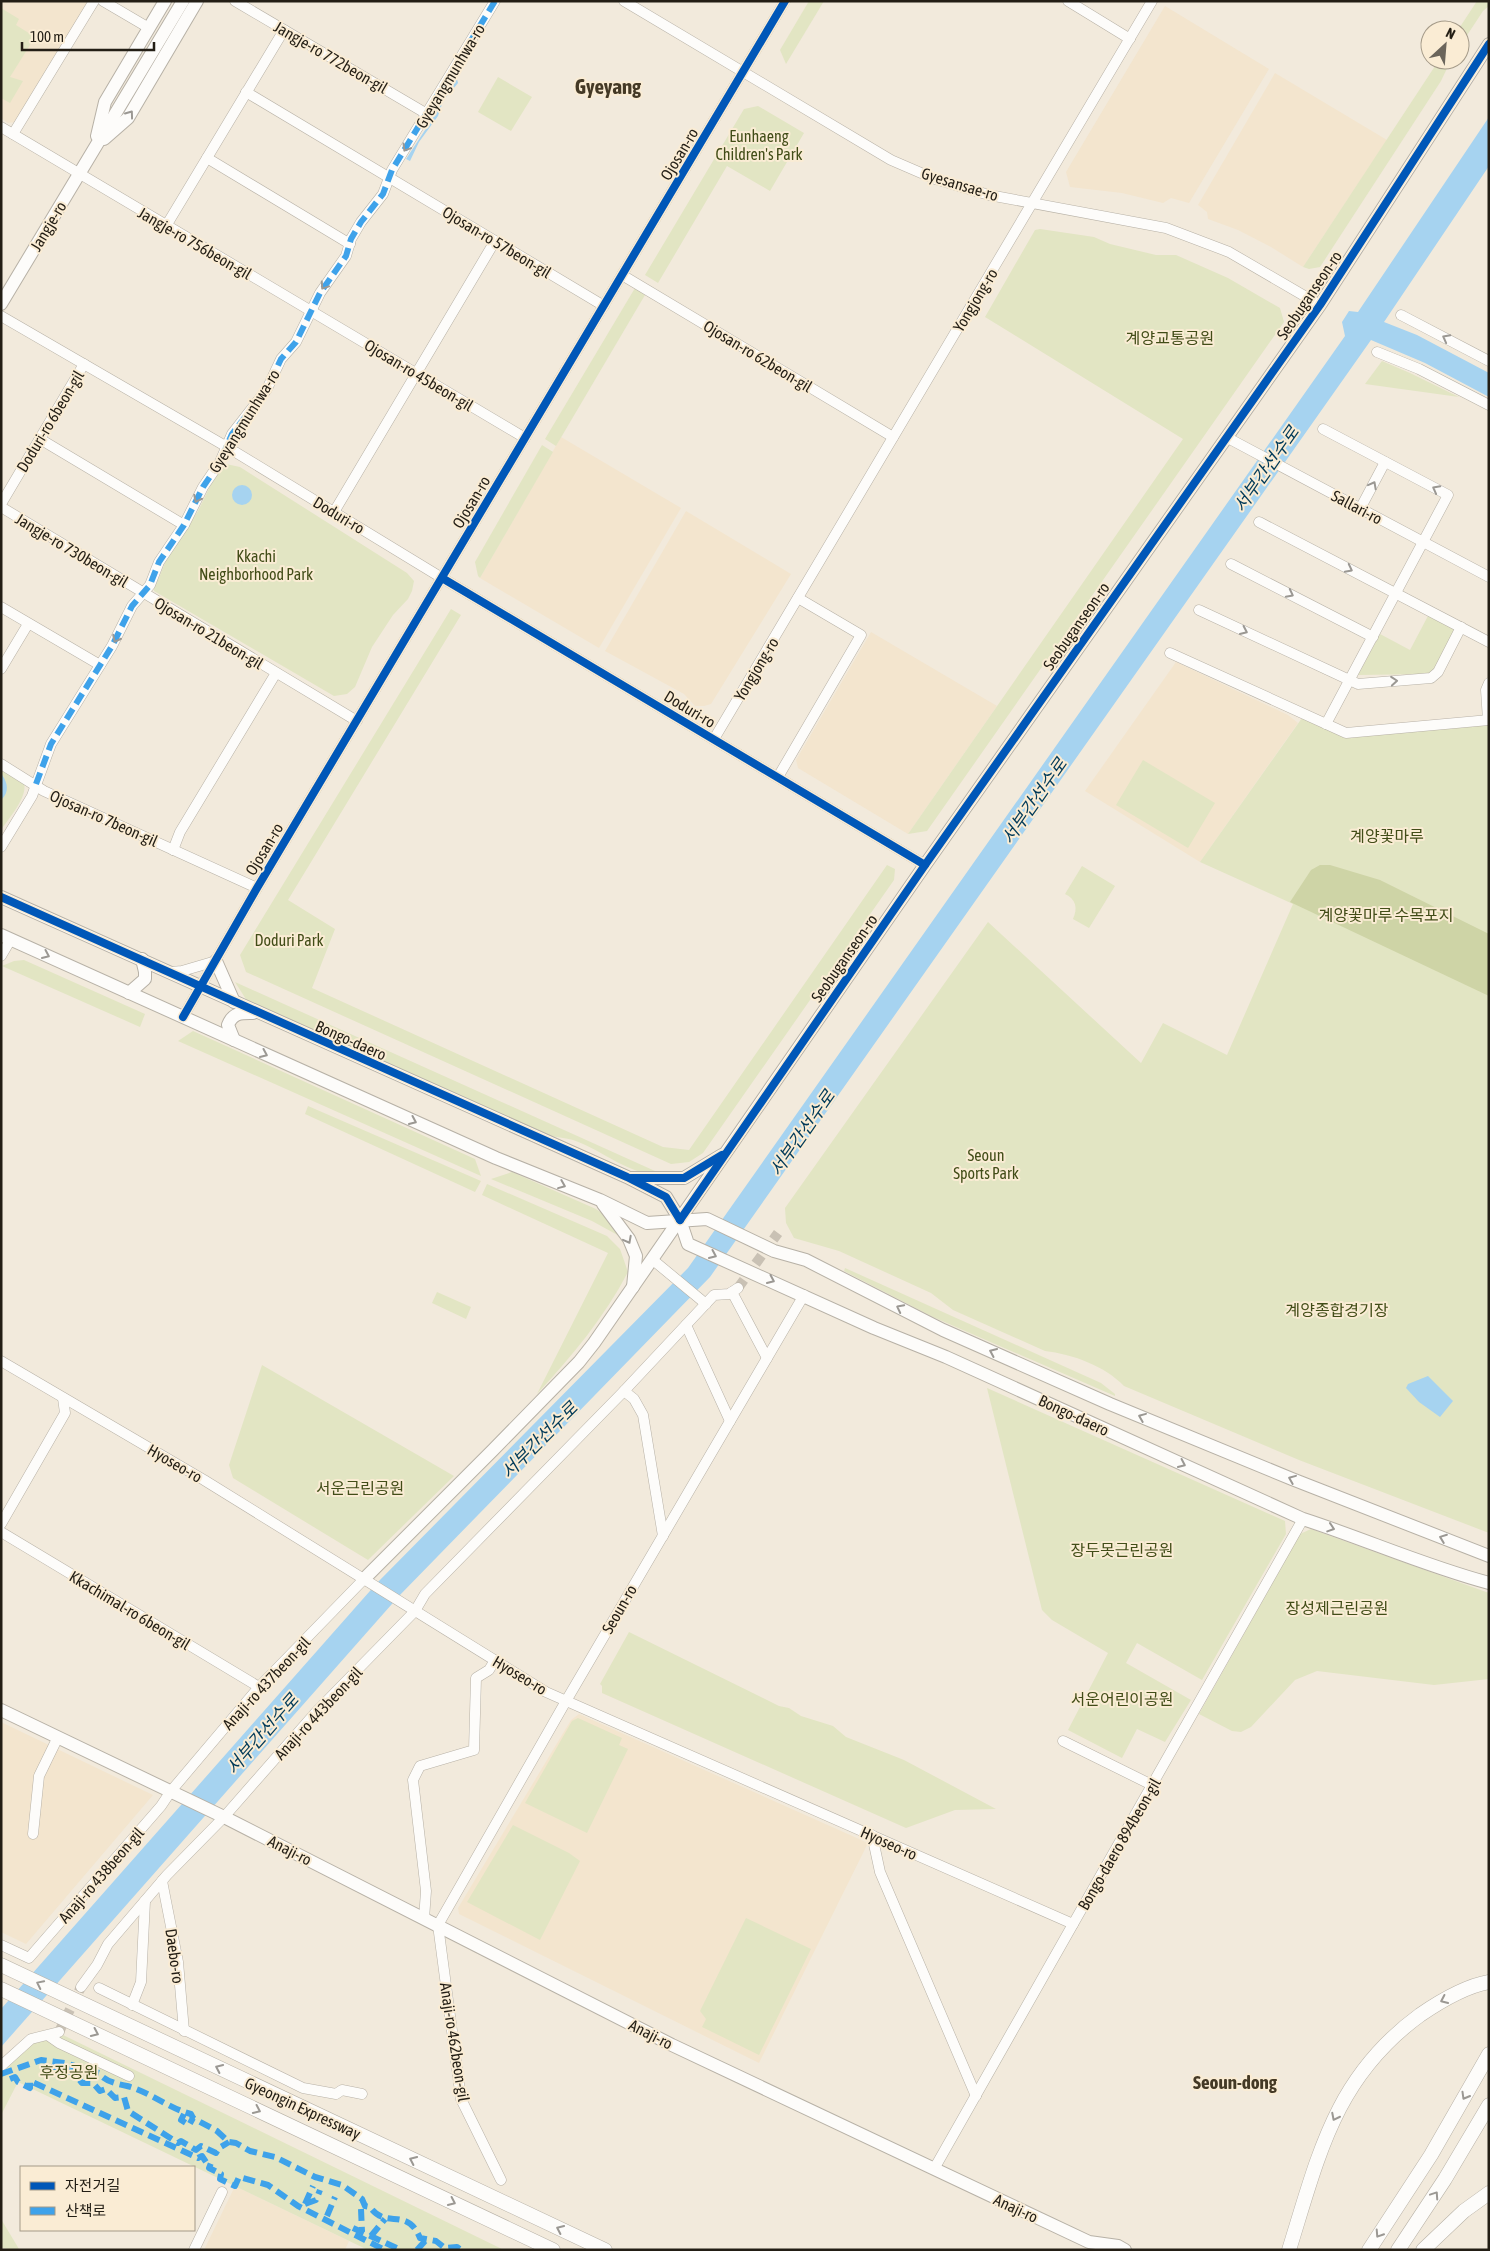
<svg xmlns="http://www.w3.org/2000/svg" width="1490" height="2251" font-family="'Asap Condensed','Noto Sans KR',sans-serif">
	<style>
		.built { fill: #f3e5ce }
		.green { fill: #e2e5c3 }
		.forest { fill: #ced4a6 }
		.water { fill: #a6d3f0 }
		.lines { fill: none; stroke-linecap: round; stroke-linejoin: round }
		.minor-tunnel { stroke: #c9c1b4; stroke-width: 10; stroke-dasharray: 10 5; stroke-linecap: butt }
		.minor-casing { stroke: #b7b1a6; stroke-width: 11 }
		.major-casing { stroke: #b7b1a6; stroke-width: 14 }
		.highway-casing { stroke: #b7b1a6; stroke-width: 15 }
		.minor { stroke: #fdfcfa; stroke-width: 10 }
		.major { stroke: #fdfcfa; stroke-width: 12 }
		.highway { stroke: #fdfcfa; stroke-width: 14 }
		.quiet { stroke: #3ea2ea; stroke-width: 6; stroke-dasharray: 12 6; stroke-linecap: butt }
		.cycleway-casing { stroke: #faecd4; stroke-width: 11 }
		.cycleway { stroke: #0057b8; stroke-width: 8 }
		.oneway { stroke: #9b9893 }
		.labels { text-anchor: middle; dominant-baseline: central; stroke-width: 4; stroke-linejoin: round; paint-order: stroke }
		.street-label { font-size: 16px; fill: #231e15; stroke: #faecd4 }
		.park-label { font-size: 16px; fill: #424d18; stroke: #faecd4 }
		.water-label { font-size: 18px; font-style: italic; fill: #013a59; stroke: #faecd4 }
		.quarter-label { font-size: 19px; font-weight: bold; fill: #443925; stroke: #faecd4 }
		.district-label { font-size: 21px; font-weight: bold; fill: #443925; stroke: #faecd4 }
	</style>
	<rect width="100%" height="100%" fill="#f2eadc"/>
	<!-- built -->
	<g class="built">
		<polygon points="1,1 86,1 87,4 15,122 8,123 1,118"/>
		<polygon points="1165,6 1269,69 1189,203 1171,198 1163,203 1122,193 1070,187 1066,172"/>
		<polygon points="1275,73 1387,140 1303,267 1271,247 1238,230 1208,219 1207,212 1198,205"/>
		<polygon points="561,437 681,508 599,648 480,578"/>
		<polygon points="686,511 791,574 711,704 704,706 695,706 684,694 605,651"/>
		<polygon points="871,632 997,706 908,834 798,768 796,760"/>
		<polygon points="1176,662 1288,715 1298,723 1200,862 1085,791"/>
		<polygon points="579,1714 868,1843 759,2063 459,1914 458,1908 571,1720"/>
		<polygon points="1,1722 153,1795 26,1944 1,1932"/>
		<polygon points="235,2186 349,2241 345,2250 204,2250"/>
	</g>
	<!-- green -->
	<g class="green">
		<polygon points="809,1 824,1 786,64 780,50"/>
		<polygon points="1477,1 1489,1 1489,6 1483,11 1460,46 1460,30 1458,30"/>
		<polygon points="1,8 19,19 16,25 35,37 10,77 23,81 10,103 1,98"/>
		<polygon points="1439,60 1451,60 1441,81 1320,267 1309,269 1303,267"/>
		<polygon points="498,77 532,97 511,131 478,112"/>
		<polygon points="758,106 804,133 770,191 727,166 658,283 645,275 744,109"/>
		<polygon points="1040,229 1094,237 1110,244 1156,255 1176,255 1228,278 1280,308 1284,322 927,831 908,834 1183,439 985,317 1035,230"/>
		<polygon points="635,288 645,295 556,446 545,439"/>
		<polygon points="1382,361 1410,373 1459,397 1365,384"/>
		<polygon points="542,445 553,452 480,578 478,576 475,562"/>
		<polygon points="226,464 240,467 407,573 414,581 412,591 408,599 393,615 372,647 355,687 347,694 334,696 154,591 153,586 159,578 166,560 198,511 218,470"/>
		<polygon points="451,609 461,615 288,900 335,929 312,988 663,1147 689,1150 887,865 895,869 894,880 703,1153 689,1162 671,1164 246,972 240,955"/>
		<polygon points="1429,614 1456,629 1431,674 1358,675 1380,634 1410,650"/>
		<path d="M1302,718l45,20 142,-14v809l-190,-73 -175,-74c-19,-20 -52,-32 -79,-35l-92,-41 -22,-17 -92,-42 -45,-13 -8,-15 -1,-15 203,-286 153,141 22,-40 64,32 66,-151 -93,-42z"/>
		<polygon points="1143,760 1215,803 1188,848 1116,805"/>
		<path d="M1,770l23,13c4,14 -15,35 -23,47z"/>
		<path d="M1082,866l33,20 -26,42 -16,-9c5,-11 3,-20 -8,-25z"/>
		<polygon points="24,960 145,1014 140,1027 2,966 14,961"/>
		<path d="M235,982l420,189 12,4c-38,2 -60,-23 -94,-35 -7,-2 -16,-3 -23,-4l-301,-132z"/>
		<polygon points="193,1031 475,1159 481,1176 178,1041"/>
		<polygon points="308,1106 481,1181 475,1192 305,1114"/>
		<polygon points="512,1172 596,1209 612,1220 623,1238 592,1221 491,1179"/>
		<path d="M487,1184l120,52 13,13 8,23c-24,46 -57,85 -91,122l71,-141 -126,-58z"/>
		<polygon points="845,1268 1101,1383 1115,1394 1115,1396 933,1317 844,1271"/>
		<polygon points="437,1292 471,1307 466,1319 432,1303"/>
		<polygon points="262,1365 454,1476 368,1560 233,1478 229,1465"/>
		<polygon points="987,1388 1285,1521 1286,1534 1202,1680 1137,1643 1126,1663 1191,1700 1165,1742 1137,1729 1122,1758 1068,1730 1108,1653 1052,1620 1042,1610"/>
		<polygon points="1311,1529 1489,1593 1489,1679 1434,1685 1317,1671 1295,1680 1251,1727 1241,1732 1232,1731 1199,1714 1300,1534"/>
		<polygon points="629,1632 779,1706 789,1708 801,1716 833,1726 846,1737 904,1760 996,1809 955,1810 906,1828 602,1693 602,1686 600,1684"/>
		<polygon points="578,1718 622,1738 619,1745 628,1749 587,1833 525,1803 572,1721"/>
		<polygon points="513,1825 569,1853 580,1861 540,1940 467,1902"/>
		<polygon points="746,1918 811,1949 759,2055 702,2027 706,2019 700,2011"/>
		<polygon points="63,2035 504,2250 368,2250 18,2082 1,2115 1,2074 30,2043 55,2039"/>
		<polygon points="1,2219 19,2249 17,2250 1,2248"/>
	</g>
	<!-- forest -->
	<polygon class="forest" points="1320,865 1330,865 1380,880 1489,934 1489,996 1290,902 1311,870"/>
	<!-- water -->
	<g class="water">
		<polygon points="457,79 458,83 443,101 438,116 419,142 410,161 406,159 433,118 454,80"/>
		<polygon points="1489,117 1489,166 1384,322 1417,335 1489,373 1489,397 1425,363 1371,340 710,1277 399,1596 1,2047 1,2009 377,1583 688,1268 1345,336 1342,322 1349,311 1358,312"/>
		<circle cx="242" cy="495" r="10"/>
		<path d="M2,775c6,8 7,17 0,24z"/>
		<polygon points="1428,1376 1453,1401 1440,1417 1419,1402 1406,1388 1408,1384"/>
	</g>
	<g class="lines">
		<!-- minor-tunnel -->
		<g class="minor-tunnel">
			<polyline points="738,1288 778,1233"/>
			<polyline points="59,2032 81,1987"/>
		</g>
		<defs>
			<g id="minor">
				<polyline points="103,1 149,28"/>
				<polyline points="235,1 427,114"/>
				<polyline points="624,1 891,160 935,179 989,195 1166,228 1229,252 1320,305"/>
				<polyline points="1068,1 1130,39"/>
				<polyline points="246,92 604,306"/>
				<polyline points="1,127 525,438"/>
				<polyline points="13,134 94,1"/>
				<polyline points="207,158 350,244"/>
				<polyline points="166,226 284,30"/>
				<polyline points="622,275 893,437"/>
				<polyline points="1401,315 1489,361"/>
				<polyline points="1,316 227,447 442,578 925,865"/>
				<polyline points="1377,352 1419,369 1489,405"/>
				<polyline points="1323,429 1448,495 1326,724"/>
				<polyline points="1226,437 1489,577"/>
				<polyline points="40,439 184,525"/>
				<polyline points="1,504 84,364"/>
				<polyline points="1,507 357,721"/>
				<polyline points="1360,509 1385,462"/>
				<polyline points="334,512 495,241"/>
				<polyline points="1259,522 1489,642"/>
				<polyline points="1231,564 1373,637"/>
				<polyline points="1,607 100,665"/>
				<polyline points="1199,610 1358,684 1431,678 1438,672 1461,627"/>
				<polyline points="1170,653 1346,733 1489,720"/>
				<polyline points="1,669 28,624"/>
				<polyline points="1488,720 1486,690 1489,683"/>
				<polyline points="714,739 1152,1"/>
				<polyline points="1,764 44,791 257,888"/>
				<polyline points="778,777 861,635 798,598"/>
				<polyline points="1,847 32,796 51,744 112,646 132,606 150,585 159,562 184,525 203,487 220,462 232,434 267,389 281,359 296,342 320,293 346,256 351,239 361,222 383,194 392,170 495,1"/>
				<polyline points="173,850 180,832 276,673"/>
				<polyline points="1,956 11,939"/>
				<polyline points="171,972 182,971 216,961"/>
				<polyline points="183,1017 257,888 785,1"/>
				<polyline points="653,1260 706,1304"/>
				<polyline points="732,1292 767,1358"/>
				<polyline points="686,1325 730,1421"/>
				<polyline points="1,1361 204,1480 546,1692 1073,1924"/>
				<polyline points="624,1391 634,1399 643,1415 663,1536"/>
				<polyline points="1,1524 65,1413 63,1398"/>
				<polyline points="1,1532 259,1687"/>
				<polyline points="1063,1741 1152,1785"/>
				<polyline points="33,1834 39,1776 58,1737"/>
				<polyline points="872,1835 880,1872 976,2096"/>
				<polyline points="162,1881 178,1962 184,2031"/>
				<polyline points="424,1919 426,1891 413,1780 420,1766 474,1750 476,1678 489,1670 495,1660"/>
				<polyline points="1,1945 29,1958 161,1806 171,1791 259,1687 365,1578"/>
				<polyline points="81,1987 97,1965 108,1944 167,1875 224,1817 316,1712 415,1611 425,1594 624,1391 714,1295 729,1294 738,1288"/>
				<polyline points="99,1988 303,2088 336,2094 342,2090 362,2094"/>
				<polyline points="132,2005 141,1982 145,1901"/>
				<polyline points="49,2036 59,2043 129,2076"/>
				<polyline points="1,2066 31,2039 59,2032"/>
				<polyline points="934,2169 1303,1519"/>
				<polyline points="501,2180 461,2099 438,1925 566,1701 804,1295"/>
				<polyline points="194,2250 222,2192"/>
			</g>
			<g id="major">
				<polyline points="97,136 105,102 165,1"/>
				<polyline points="104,139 128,118 197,1"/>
				<polyline points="1,304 183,1"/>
				<path d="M1,897l626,280 39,20 14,23 8,24 186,84 72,29 357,162c62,20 122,47 186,64"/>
				<polyline points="1,935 496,1158 600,1200 647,1223 707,1219 774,1251 806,1260 943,1330 1110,1404 1292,1479 1489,1556"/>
				<polyline points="216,961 234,1002"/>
				<polyline points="129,993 145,979 145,972 142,959"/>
				<path d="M234,1040l-6,-15c5,-13 14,-12 25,-12"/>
				<polyline points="631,1178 684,1178 722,1155"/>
				<polyline points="603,1204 629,1239 636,1256 633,1287"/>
				<polyline points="365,1578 493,1450 579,1362 594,1343 925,865 1320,305 1489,44"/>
				<polyline points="1,1710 224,1817 672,2045 1089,2242 1118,2246 1125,2250"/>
			</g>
			<g id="highway">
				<polyline points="1,1965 605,2250"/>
				<polyline points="1,1989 553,2250"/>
				<path d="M1289,2250c30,-96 46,-173 131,-235 19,-13 46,-29 69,-33"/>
				<polyline points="1369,2250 1431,2155 1489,2054"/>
				<polyline points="1398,2250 1445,2179 1489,2105"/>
				<polyline points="1423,2250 1464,2211 1489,2193"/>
			</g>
		</defs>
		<!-- minor casing -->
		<use href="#minor" class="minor-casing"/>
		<!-- major casing -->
		<use href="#major" class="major-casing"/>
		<!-- highway casing -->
		<use href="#highway" class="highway-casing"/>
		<!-- minor -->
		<use href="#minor" class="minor"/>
		<!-- major -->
		<use href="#major" class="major"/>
		<!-- highway -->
		<use href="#highway" class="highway"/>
		<!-- quiet -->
		<g class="quiet">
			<polyline points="36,784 51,744 112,646 132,606 150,585 159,562 184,525 203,487 220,462 232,434 267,389 281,359 296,342 320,293 346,256 351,239 361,222 383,194 392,170 495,1"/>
			<polyline points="51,2067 60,2067 65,2073 72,2071 82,2083 93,2083 100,2091 106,2089 115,2098 124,2097 128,2111 178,2143 181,2141 196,2150 201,2146 216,2153 219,2148 229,2142"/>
			<path d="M1,2074l40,-14 24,3 34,10c5,8 18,11 28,13 23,6 43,23 64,28l2,4 24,13 12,11 7,1 14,8 25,6 40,20 27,8 20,14 3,7 5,1c16,23 37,-1 50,31l16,3 9,7 12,-1 4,3"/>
			<polyline points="10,2079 15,2077 18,2082 30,2088 30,2081 198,2158 202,2156 206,2162 211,2163 209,2168 221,2174 220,2179 235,2186 239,2177 268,2185 298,2206 385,2250"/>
			<polyline points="184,2114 181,2120 189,2125 193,2118"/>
			<polyline points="305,2204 316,2200 320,2190"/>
			<polyline points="305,2204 313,2186"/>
			<polyline points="361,2209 362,2232"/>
			<polyline points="327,2216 335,2197"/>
			<polyline points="353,2228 401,2250"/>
			<polyline points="371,2236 385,2219"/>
			<polyline points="417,2250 426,2240"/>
		</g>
		<defs>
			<g id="cycleway">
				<polyline points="442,578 925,865"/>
				<polyline points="1,897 627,1177 666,1197 680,1220"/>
				<polyline points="183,1017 257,888 785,1"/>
				<polyline points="631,1178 684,1178 722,1155"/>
				<polyline points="680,1220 925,865 1320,305 1489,44"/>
			</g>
		</defs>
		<!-- cycleway casing -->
		<use href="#cycleway" class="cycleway-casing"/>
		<!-- cycleway -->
		<use href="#cycleway" class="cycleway"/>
	</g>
	<!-- one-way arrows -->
	<defs><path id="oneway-chevron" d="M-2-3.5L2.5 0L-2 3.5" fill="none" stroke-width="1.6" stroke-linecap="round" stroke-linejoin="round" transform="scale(1.25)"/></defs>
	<g class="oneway">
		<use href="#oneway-chevron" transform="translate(130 114) rotate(-54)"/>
		<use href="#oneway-chevron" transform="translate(406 148) rotate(121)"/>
		<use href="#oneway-chevron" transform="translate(324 286) rotate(124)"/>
		<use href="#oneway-chevron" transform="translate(1446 338) rotate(-152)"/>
		<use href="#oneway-chevron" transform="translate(1373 485) rotate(-62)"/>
		<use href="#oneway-chevron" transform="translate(1436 489) rotate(-152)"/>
		<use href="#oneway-chevron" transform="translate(197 499) rotate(117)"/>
		<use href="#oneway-chevron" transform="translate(1349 569) rotate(27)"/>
		<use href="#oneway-chevron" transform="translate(1290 594) rotate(27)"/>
		<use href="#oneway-chevron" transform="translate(1244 631) rotate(25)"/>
		<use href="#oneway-chevron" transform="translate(116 639) rotate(117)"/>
		<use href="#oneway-chevron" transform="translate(1394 681) rotate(-5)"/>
		<use href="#oneway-chevron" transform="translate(46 955) rotate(24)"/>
		<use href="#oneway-chevron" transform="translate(264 1054) rotate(24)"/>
		<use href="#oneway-chevron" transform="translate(413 1121) rotate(24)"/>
		<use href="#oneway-chevron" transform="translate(562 1185) rotate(22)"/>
		<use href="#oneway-chevron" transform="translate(628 1240) rotate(62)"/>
		<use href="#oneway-chevron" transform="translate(713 1255) rotate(24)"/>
		<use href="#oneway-chevron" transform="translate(771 1280) rotate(24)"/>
		<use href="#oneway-chevron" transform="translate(900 1308) rotate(-153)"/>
		<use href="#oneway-chevron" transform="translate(993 1352) rotate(-156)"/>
		<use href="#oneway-chevron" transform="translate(1142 1417) rotate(-158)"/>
		<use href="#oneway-chevron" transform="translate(1182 1464) rotate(25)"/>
		<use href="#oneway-chevron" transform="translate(1292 1479) rotate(-158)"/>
		<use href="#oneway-chevron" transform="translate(1331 1528) rotate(18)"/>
		<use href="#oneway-chevron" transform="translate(1443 1538) rotate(-159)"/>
		<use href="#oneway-chevron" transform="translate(40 1984) rotate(-154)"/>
		<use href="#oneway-chevron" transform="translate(1444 2000) rotate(155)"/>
		<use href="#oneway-chevron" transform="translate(95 2033) rotate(25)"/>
		<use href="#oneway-chevron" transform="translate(219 2068) rotate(-155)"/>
		<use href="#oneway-chevron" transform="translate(1465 2096) rotate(120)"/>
		<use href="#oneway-chevron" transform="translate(257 2110) rotate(25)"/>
		<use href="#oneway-chevron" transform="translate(1335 2117) rotate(117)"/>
		<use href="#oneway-chevron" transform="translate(413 2160) rotate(-155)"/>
		<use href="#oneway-chevron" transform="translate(1435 2195) rotate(-56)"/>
		<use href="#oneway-chevron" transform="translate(452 2202) rotate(25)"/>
		<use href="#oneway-chevron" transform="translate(560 2229) rotate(-155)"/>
		<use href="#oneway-chevron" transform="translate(1379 2234) rotate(123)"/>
	</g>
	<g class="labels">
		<!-- street labels -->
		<g class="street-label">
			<text transform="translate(331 57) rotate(30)">Jangje-ro 772beon-gil</text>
			<text transform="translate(450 76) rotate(-59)">Gyeyangmunhwa-ro</text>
			<text transform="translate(679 154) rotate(-59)">Ojosan-ro</text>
			<text transform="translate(960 184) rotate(17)">Gyesansae-ro</text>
			<text transform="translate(48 226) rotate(-59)">Jangje-ro</text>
			<text transform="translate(497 242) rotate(31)">Ojosan-ro 57beon-gil</text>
			<text transform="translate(195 243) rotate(30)">Jangje-ro 756beon-gil</text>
			<text transform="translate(1309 295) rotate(-56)">Seobuganseon-ro</text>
			<text transform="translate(975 300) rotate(-59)">Yongjong-ro</text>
			<text transform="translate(758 356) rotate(31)">Ojosan-ro 62beon-gil</text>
			<text transform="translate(419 375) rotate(31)">Ojosan-ro 45beon-gil</text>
			<text transform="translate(50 421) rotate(-59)">Doduri-ro 6beon-gil</text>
			<text transform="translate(244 421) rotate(-58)">Gyeyangmunhwa-ro</text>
			<text transform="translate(471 502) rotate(-59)">Ojosan-ro</text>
			<text transform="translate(1357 507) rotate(28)">Sallari-ro</text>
			<text transform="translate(339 515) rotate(31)">Doduri-ro</text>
			<text transform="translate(72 550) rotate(31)">Jangje-ro 730beon-gil</text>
			<text transform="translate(1076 626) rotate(-55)">Seobuganseon-ro</text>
			<text transform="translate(209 633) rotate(31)">Ojosan-ro 21beon-gil</text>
			<text transform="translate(756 669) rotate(-59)">Yongjong-ro</text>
			<text transform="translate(690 709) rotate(31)">Doduri-ro</text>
			<text transform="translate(104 818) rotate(24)">Ojosan-ro 7beon-gil</text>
			<text transform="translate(264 849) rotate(-59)">Ojosan-ro</text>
			<text transform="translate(844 958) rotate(-55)">Seobuganseon-ro</text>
			<text transform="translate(351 1040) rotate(24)">Bongo-daero</text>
			<text transform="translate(1074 1415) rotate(25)">Bongo-daero</text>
			<text transform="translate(175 1463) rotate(30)">Hyoseo-ro</text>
			<text transform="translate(619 1609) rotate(-60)">Seoun-ro</text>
			<text transform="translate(130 1610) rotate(31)">Kkachimal-ro 6beon-gil</text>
			<text transform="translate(520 1675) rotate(31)">Hyoseo-ro</text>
			<text transform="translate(266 1683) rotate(-47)">Anaji-ro 437beon-gil</text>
			<text transform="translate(318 1713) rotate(-47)">Anaji-ro 443beon-gil</text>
			<text transform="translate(889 1843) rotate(24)">Hyoseo-ro</text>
			<text transform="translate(1119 1844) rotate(-60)">Bongo-daero 894beon-gil</text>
			<text transform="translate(290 1850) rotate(27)">Anaji-ro</text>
			<text transform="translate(101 1875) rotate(-49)">Anaji-ro 438beon-gil</text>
			<text transform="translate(175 1956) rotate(82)">Daebo-ro</text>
			<text transform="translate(651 2034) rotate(27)">Anaji-ro</text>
			<text transform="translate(455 2042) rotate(81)">Anaji-ro 462beon-gil</text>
			<text transform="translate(303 2108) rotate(25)">Gyeongin Expressway</text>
			<text transform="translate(1016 2208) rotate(25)">Anaji-ro</text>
		</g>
		<!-- park labels -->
		<g class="park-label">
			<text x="759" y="136">Eunhaeng<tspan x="759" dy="18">Children's Park</tspan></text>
			<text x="1170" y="338">계양교통공원</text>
			<text x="256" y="556">Kkachi<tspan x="256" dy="18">Neighborhood Park</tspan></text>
			<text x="1387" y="836">계양꽃마루</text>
			<text x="1386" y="915">계양꽃마루 수목포지</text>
			<text x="289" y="940">Doduri Park</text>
			<text x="986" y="1155">Seoun<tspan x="986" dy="18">Sports Park</tspan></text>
			<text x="1337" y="1310">계양종합경기장</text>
			<text x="360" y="1488">서운근린공원</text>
			<text x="1122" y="1550">장두못근린공원</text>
			<text x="1337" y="1608">장성제근린공원</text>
			<text x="1122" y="1699">서운어린이공원</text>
			<text x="69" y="2072">후정공원</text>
		</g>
		<!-- water labels -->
		<g class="water-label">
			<text transform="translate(1266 469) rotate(-55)">서부간선수로</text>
			<text transform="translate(1034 801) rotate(-55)">서부간선수로</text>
			<text transform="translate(802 1133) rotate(-55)">서부간선수로</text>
			<text transform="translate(539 1440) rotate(-45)">서부간선수로</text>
			<text transform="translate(262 1734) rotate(-49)">서부간선수로</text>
		</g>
		<!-- quarter labels -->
		<g class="quarter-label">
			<text x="1235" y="2082">Seoun-dong</text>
		</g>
		<!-- district labels -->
		<g class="district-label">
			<text x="608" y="86">Gyeyang</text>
		</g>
	</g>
	<!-- border -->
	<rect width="1490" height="2251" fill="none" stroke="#231e15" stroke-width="5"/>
	<!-- legend -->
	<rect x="20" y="2166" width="175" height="65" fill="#faecd4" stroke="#a49a88"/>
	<rect x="30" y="2182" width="25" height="8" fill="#0057b8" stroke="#a49a88"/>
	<text x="65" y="2191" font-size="15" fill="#231e15">자전거길</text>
	<rect x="30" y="2207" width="25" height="8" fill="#3ea2ea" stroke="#a49a88"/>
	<text x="65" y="2216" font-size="15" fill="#231e15">산책로</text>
	<!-- north arrow -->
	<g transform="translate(1445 45) rotate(26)"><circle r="24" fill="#faecd4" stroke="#a49a88"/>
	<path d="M0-4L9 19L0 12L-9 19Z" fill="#6b655b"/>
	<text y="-8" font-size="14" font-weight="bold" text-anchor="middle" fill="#231e15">N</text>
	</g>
	<!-- scale -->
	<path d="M22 42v8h132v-8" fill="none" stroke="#231e15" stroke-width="2.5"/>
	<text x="30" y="42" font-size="15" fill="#231e15" stroke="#faecd4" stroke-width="4" paint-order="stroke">100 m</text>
</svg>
